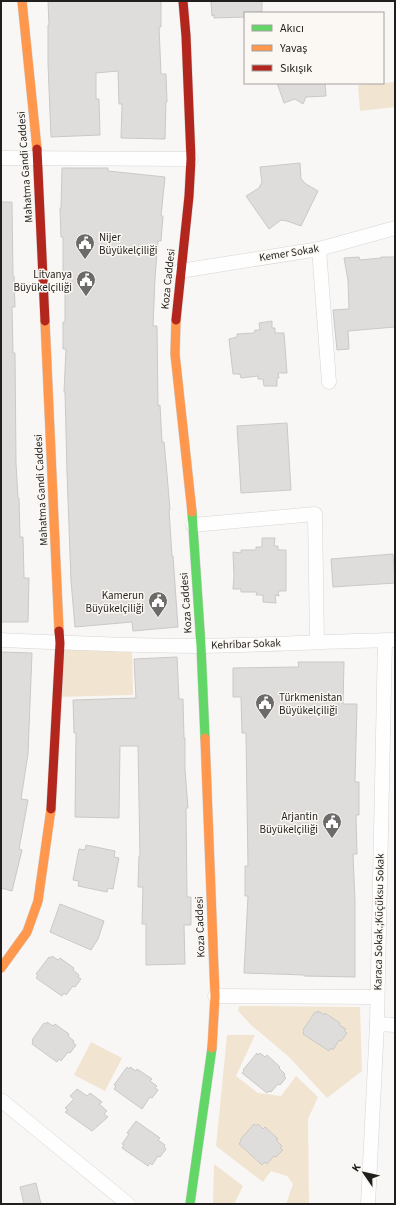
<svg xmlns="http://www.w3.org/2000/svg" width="396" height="1205" font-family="'Source Sans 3',sans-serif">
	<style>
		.green { fill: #f1e5d2 }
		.building { fill: #dfdddb; stroke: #cac9c7 }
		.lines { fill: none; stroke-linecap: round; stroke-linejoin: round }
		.street-casing { stroke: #d6d5d3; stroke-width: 15 }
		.fast-casing { stroke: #d6d5d3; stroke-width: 10 }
		.slow-casing { stroke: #d6d5d3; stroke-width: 10 }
		.jam-casing { stroke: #d6d5d3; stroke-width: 10 }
		.street { stroke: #fefefe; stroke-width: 14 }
		.fast { stroke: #63d668; stroke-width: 9 }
		.slow { stroke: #ff974d; stroke-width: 9 }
		.jam { stroke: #b3261e; stroke-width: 9 }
		.labels { text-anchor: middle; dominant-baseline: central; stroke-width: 3; stroke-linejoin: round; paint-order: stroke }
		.street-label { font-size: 11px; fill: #201f1e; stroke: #fbf8f3 }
		.poi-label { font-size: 11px; fill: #201f1e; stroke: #fbf8f3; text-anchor: end }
	</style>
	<rect width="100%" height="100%" fill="#f9f7f5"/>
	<!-- green -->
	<g class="green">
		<polygon points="395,82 395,107 360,111 358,85"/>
		<polygon points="60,643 132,644 133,695 57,697"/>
		<polygon points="239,1006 360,1007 362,1071 327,1098 289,1057 251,1025 238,1011"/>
		<polygon points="227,1035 255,1035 236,1076 258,1093 281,1096 296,1076 318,1097 308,1119 309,1204 286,1204 293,1184 287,1176 271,1171 263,1182 216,1146"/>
		<polygon points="91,1042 122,1058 105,1091 74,1075"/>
		<polygon points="214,1164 243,1186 234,1204 213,1204"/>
	</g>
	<!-- building -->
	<g class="building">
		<polygon points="48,1 161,1 161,27 159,27 161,74 166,74 167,102 166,102 165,139 121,138 122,104 119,104 118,71 96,73 96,99 99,99 100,135 51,137 48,63 48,25 49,25"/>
		<polygon points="217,1 262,1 262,12 245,13 245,17 214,18 214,15 212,16 211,2"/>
		<polygon points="277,83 325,83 326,96 306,97 303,104 295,99 284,103"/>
		<polygon points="300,163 301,179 306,184 318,191 301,226 287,221 281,220 269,229 246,196 259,188 262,182 260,167"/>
		<polygon points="62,168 108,168 108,171 165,177 161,216 163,216 161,241 158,241 155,278 153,326 157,326 158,406 160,405 162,442 164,442 167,474 170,510 169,510 172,556 173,556 178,627 133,631 132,622 75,627 71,581 67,472 66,431 65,392 64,392 66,349 63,349 63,322 65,322 65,275 63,275 63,237 61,237 60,208 61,208"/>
		<polygon points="1,202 12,202 13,276 14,276 15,307 12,307 13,353 15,353 16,463 18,498 19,498 20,537 23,537 24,578 29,578 28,622 1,622"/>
		<polygon points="359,257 360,260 381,258 381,257 395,257 395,327 348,331 349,349 337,350 333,310 349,309 348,280 344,258"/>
		<polygon points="272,321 272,328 275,328 275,333 284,333 287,373 278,373 279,378 277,378 277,386 264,386 263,379 258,379 258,376 241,378 240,374 233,374 229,339 237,337 237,334 254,333 255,330 260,330 259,323"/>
		<polygon points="287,423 291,490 241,493 237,426"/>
		<polygon points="262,538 275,538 274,546 278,546 278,550 286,550 286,591 278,591 279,596 275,595 276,603 263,602 263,595 256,595 257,592 241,592 241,589 233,589 234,576 233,552 241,553 241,550 256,550 256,547 262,547"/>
		<polygon points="393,554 395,583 333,587 331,559"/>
		<polygon points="1,652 32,653 28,754 21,799 28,800 19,849 22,850 12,891 1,888"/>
		<polygon points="177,657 179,699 183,699 184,738 185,738 185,769 188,808 186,808 187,897 191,897 191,925 184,925 185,964 146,965 146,924 142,924 143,887 138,887 139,856 140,856 138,746 120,746 119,818 75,817 76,733 74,733 73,700 136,698 134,659"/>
		<polygon points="298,662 344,662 343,704 357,704 355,782 359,782 359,815 356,815 357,854 353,854 355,901 355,977 304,976 304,975 244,973 248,896 245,896 245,866 248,866 246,733 242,733 241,697 233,697 233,668 299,667"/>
		<polygon points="86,845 115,851 114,857 119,858 113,889 108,888 107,892 78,886 79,881 73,880 79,849 85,850"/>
		<polygon points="60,904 104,921 98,939 91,950 50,932"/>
		<polygon points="52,956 58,960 60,958 74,968 73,970 79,975 78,977 81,979 75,987 73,986 66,995 64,993 62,996 36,978 38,975 36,974 49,957 51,958"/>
		<polygon points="318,1011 324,1015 325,1013 340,1023 339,1025 346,1029 344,1031 347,1033 341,1041 339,1040 333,1050 331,1048 329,1051 303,1034 304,1031 303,1030 315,1012 317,1013"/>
		<polygon points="47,1022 53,1026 55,1024 69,1034 68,1036 74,1041 73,1043 76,1045 70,1053 68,1052 61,1061 59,1059 57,1062 32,1044 33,1041 32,1040 44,1023 46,1024"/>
		<polygon points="257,1053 258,1055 260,1053 265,1057 267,1055 280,1067 279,1068 285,1074 284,1076 286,1078 280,1085 278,1084 271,1092 269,1091 267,1093 242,1073 244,1071 243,1070"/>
		<polygon points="127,1067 129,1069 130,1067 136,1071 137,1069 152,1079 150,1081 157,1086 155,1088 158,1090 152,1098 150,1097 142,1109 114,1089 116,1086 114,1085"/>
		<polygon points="77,1089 87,1096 90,1093 102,1102 99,1104 107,1111 104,1114 108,1117 92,1131 65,1112 68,1110 65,1108 74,1099 70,1096"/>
		<polygon points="136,1121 160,1138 158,1140 165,1145 164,1147 166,1149 160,1157 158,1156 152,1165 150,1163 148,1166 122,1148 124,1145 122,1144 129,1134 127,1133"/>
		<polygon points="254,1124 256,1126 258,1124 263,1129 265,1127 278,1139 276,1140 282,1146 280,1148 283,1150 276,1157 274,1156 267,1164 265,1162 262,1165 239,1144 241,1141 240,1140"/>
		<polygon points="36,1183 41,1204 24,1204 20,1187"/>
	</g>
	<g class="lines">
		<defs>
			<g id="street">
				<polyline points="1,158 191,159"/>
				<polyline points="319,249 329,382"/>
				<polyline points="180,271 319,249 395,228"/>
				<polyline points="193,525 315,514 317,641"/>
				<path d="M1,640c67,3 133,6 200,6 65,-1 129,-5 194,-6"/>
				<polyline points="215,996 377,997"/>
				<polyline points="377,1024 395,1025"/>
				<polyline points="1,1100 128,1204"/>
				<polyline points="368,1204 377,1024 385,640"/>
			</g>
			<g id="fast">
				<polyline points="192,512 201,646 205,738"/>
				<polyline points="190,1204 212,1048"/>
			</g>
			<g id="slow">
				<polyline points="22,1 37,149"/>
				<polyline points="176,320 175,354 192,512"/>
				<polyline points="45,321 59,631"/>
				<polyline points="205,738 215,996 212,1048"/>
				<polyline points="1,968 27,932 38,901 51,809"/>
			</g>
			<g id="jam">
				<polyline points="37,149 45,321"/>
				<polyline points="176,320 189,196 191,159 186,36 183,1"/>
				<polyline points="51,809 60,643 59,631"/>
			</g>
		</defs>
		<!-- street casing -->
		<use href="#street" class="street-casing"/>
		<!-- fast casing -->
		<use href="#fast" class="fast-casing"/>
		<!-- slow casing -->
		<use href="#slow" class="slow-casing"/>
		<!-- jam casing -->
		<use href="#jam" class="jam-casing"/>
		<!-- street -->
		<use href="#street" class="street"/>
		<!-- fast -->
		<use href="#fast" class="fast"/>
		<!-- slow -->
		<use href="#slow" class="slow"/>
		<!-- jam -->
		<use href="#jam" class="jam"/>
	</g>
	<!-- icons -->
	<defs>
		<symbol id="civic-pin" viewBox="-11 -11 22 30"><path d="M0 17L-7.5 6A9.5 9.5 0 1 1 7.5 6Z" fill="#6c6b69" stroke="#fbf8f3"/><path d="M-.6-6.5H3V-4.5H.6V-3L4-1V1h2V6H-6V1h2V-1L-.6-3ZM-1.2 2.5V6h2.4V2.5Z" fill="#fff"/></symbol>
	</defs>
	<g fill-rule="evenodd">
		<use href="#civic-pin" x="74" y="232" width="22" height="30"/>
		<use href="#civic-pin" x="75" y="269" width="22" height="30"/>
		<use href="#civic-pin" x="147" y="590" width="22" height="30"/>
		<use href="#civic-pin" x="254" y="692" width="22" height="30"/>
		<use href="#civic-pin" x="321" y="811" width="22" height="30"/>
	</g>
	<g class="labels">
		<!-- street labels -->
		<g class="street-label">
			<text transform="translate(25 167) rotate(-94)">Mahatma Gandi Caddesi</text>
			<text transform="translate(289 253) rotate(-9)">Kemer Sokak</text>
			<text transform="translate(168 279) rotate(-84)">Koza Caddesi</text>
			<text transform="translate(41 490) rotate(-93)">Mahatma Gandi Caddesi</text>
			<text transform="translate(186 603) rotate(-94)">Koza Caddesi</text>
			<text transform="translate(246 644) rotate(-2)">Kehribar Sokak</text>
			<text transform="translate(379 922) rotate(-89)">Karaca Sokak.;Küçüksu Sokak</text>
			<text transform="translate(200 927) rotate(-92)">Koza Caddesi</text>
		</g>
		<!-- poi labels -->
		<g class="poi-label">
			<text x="99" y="237" text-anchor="start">Nijer<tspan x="99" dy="13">Büyükelçiliği</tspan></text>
			<text x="72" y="274">Litvanya<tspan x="72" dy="13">Büyükelçiliği</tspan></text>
			<text x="144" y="595">Kamerun<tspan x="144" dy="13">Büyükelçiliği</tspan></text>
			<text x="279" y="697" text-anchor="start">Türkmenistan<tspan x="279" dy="13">Büyükelçiliği</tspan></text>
			<text x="318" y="816">Arjantin<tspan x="318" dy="13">Büyükelçiliği</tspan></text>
		</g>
	</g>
	<!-- border -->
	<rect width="396" height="1205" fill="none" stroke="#201f1e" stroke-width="4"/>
	<!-- legend -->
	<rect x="244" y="12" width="140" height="72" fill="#fbf8f3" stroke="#a3a19e"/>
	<rect x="252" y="25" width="20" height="6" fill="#63d668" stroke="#a3a19e"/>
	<text x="280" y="32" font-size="12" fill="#201f1e">Akıcı</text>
	<rect x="252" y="45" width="20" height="6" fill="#ff974d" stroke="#a3a19e"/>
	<text x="280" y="52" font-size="12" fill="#201f1e">Yavaş</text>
	<rect x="252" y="65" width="20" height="6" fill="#b3261e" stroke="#a3a19e"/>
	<text x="280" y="72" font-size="12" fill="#201f1e">Sıkışık</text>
	<!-- north arrow -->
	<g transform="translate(364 1173) rotate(304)" stroke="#fbf8f3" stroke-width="3" paint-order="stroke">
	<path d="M0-3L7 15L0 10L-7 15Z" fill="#201f1e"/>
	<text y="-6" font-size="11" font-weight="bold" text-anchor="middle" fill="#201f1e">K</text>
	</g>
</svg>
